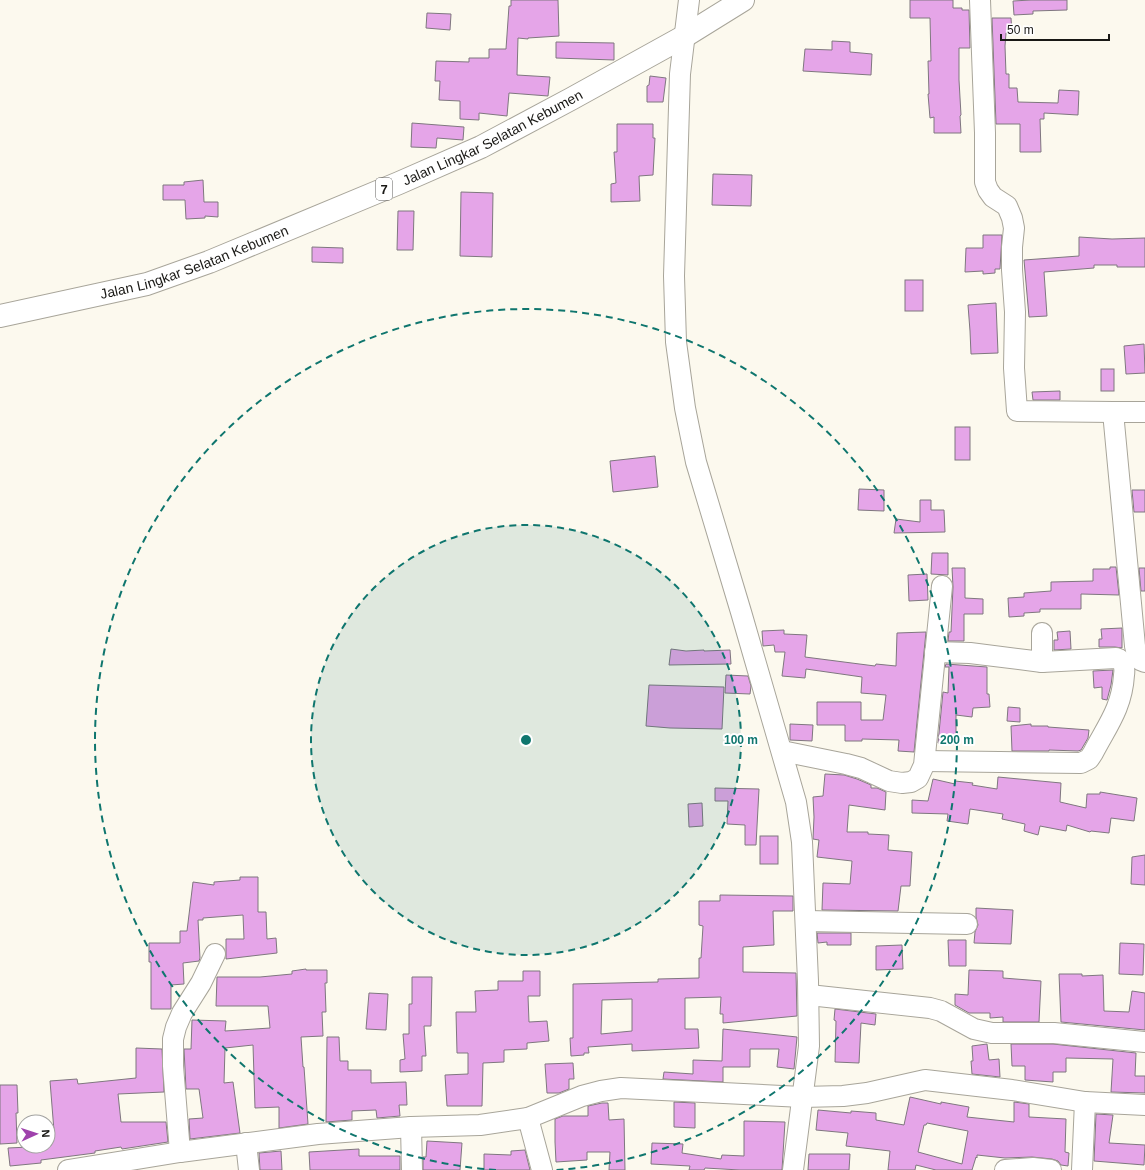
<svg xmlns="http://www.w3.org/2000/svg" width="1145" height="1170" font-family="Helvetica,sans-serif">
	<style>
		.building { fill: #e5a5e8; stroke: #7f777f; fill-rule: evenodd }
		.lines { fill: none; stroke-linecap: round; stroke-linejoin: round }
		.minor-casing { stroke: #a8a59a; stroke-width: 22 }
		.highway-casing { stroke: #a8a59a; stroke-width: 24 }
		.minor { stroke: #fff; stroke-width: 20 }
		.highway { stroke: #fff; stroke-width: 22 }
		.ring { fill: none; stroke: #0f766e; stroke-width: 2; stroke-dasharray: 7 5 }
		.labels { text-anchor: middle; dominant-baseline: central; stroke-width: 4; stroke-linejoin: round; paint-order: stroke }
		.shield { fill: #fff; stroke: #5e5d5b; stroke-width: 1 }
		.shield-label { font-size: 13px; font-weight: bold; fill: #191815 }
		.street-label { font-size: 14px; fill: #191815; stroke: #fff }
		.centre { fill: #0f766e; stroke: #fff; stroke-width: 2 }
		.ring-label { font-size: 12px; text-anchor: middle; font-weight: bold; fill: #0f766e; stroke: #fff; stroke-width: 4; stroke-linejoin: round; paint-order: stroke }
	</style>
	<rect width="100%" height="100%" fill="#fcf9ee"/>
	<!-- building -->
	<g class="building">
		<polygon points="511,0 558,0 559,36 528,38 528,39 518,38 517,75 550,77 548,96 509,93 507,116 479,113 479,120 460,119 460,101 439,100 440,81 435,81 436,61 469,62 469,58 489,58 489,49 506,49 509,6 511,6"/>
		<polygon points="910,0 953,0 953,8 962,8 962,10 969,10 970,48 959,48 959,80 961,115 960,116 961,133 934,133 934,117 930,118 928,94 929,94 928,61 931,61 930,18 910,18"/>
		<polygon points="1031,0 1067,0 1067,10 1033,11 1033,14 1014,15 1013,1"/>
		<polygon points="427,13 451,14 450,30 426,28"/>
		<polygon points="992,18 1011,18 1012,33 1006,33 1005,46 1006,74 1009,74 1009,88 1017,88 1018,102 1058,103 1059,90 1079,91 1078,115 1044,113 1044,119 1040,119 1041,152 1020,152 1020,124 996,124"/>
		<polygon points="832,41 850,42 850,52 872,54 871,75 803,71 805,49 832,50"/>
		<polygon points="556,42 614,43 614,60 556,58"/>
		<polygon points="650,76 666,78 663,102 647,102 647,86 649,85"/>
		<polygon points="412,123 464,127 463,140 437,138 436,148 411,147"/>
		<polygon points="617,124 653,124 653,138 655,138 653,175 639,176 640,201 611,202 611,184 616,183 614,152 617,152"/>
		<polygon points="713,174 752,175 751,206 712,205"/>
		<polygon points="203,180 204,202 218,202 218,217 205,216 205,218 186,219 185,200 163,200 163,185 184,185 184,182"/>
		<polygon points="461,192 493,193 492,257 460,256"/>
		<polygon points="398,211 414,211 413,250 397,250"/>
		<polygon points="983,235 1002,235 1000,269 995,269 995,273 983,274 983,271 965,272 966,248 983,248"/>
		<polygon points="1079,237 1112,239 1145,238 1145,267 1117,267 1117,265 1094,265 1094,268 1044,272 1047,316 1029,317 1024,260 1079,256"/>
		<polygon points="312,247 343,248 343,263 312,262"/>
		<rect x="905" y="280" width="18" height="31"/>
		<polygon points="996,303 998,353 971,354 970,331 968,305"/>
		<polygon points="1144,344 1145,373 1126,374 1124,346"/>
		<rect x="1101" y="369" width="13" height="22"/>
		<polygon points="1060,391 1060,400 1033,400 1032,392"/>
		<rect x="955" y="427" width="15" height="33"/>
		<polygon points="655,456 658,487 613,492 610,461"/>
		<polygon points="859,489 884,490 884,511 858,510"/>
		<polygon points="1132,490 1145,490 1145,512 1134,512"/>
		<polygon points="920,500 931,500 931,510 944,510 945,532 894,533 896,519 920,522"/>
		<polygon points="932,553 948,553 948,575 931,574"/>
		<polygon points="1110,567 1116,567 1119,595 1081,594 1081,609 1040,609 1040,612 1024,613 1024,616 1009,617 1008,598 1024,597 1024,593 1051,591 1051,582 1093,581 1093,569 1110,569"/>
		<polygon points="952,568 965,568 965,598 983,599 983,614 964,614 964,641 948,641 949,632 951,632 953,587"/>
		<polygon points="1139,568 1145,568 1145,591 1141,591"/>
		<polygon points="927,574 928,600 909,601 908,575"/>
		<polygon points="1122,628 1122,648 1115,647 1099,647 1099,639 1102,639 1101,629"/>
		<polygon points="784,630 784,634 807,635 805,657 875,666 876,664 896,666 897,633 926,632 914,752 898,751 899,740 862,739 862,741 845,741 845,725 817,725 817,702 861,702 861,720 883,720 886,695 861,693 862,677 806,669 805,678 782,676 785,652 775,652 774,645 763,646 762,631"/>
		<polygon points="1070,631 1071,649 1054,650 1054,640 1058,640 1057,632"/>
		<polygon points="671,649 686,651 704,650 704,651 730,650 731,664 669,665"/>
		<polygon points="946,664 987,667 987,694 989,694 990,707 973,708 972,717 956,715 956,744 938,743 943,692 948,693 949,667 945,667"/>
		<polygon points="1113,670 1111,685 1107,700 1102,699 1102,687 1094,688 1093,671"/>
		<polygon points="726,675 748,676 751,686 750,694 725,693"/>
		<polygon points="649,685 724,687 722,729 670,728 646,726"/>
		<polygon points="1008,707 1020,708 1020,722 1007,721"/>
		<polygon points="790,724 813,725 812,741 790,740"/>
		<polygon points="1031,724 1031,726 1048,726 1048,727 1089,730 1088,738 1081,750 1078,751 1049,750 1049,751 1012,751 1011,726"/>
		<polygon points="825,774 844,775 857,779 871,785 871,788 877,788 886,792 885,810 849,805 847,832 868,832 868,834 889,835 888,850 912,852 910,886 901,886 898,911 822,910 823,883 850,884 852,861 817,857 819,840 813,839 814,817 813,797 823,796"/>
		<polygon points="998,777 1061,783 1060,802 1086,808 1087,794 1100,794 1100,792 1137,798 1134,821 1111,818 1109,833 1091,831 1090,832 1067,825 1066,831 1040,826 1038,835 1024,831 1025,824 1002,819 1003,814 970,809 968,824 947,821 948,814 912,813 912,800 928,801 933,779 955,784 955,781 973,783 972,785 997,789"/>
		<polygon points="715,788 759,789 756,845 745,845 745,825 727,824 728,801 715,801"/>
		<polygon points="702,803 703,826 689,827 688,804"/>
		<rect x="760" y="836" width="18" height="28"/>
		<polygon points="1145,855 1145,885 1131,884 1132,857"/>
		<polygon points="240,877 258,877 258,912 266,912 267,939 276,938 277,953 226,959 226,939 244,939 243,915 203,918 203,920 198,920 200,958 199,961 183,963 184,984 171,985 171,1009 151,1009 151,962 149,962 149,943 180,943 180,931 187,931 193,882 214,885 214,882 240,880"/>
		<path d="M720,895l73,1v15h-20l1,34 -31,2v25l53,1 1,43 -74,7v-9h-3l1,-17 -36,1v31h13l1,19 -67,3v-7l-44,3 1,6h-5v2l-13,1 -1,-18h3v-54l85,-2v-3l41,-1v-20h2l2,-32 -4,-1v-24h21zM632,999v32l-31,3 1,-34z"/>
		<polygon points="976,908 1013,910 1011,944 974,943 975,932 978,925 976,917"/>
		<polygon points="817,933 851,933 851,945 827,945 827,942 818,943"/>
		<polygon points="948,940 966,940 966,966 949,966"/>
		<polygon points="1120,943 1144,944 1143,975 1119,974"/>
		<polygon points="902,945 903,969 876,970 876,946"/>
		<polygon points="306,969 306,970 327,970 327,983 325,983 326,1012 322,1012 323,1036 301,1037 303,1067 304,1067 308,1124 279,1128 279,1107 255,1108 253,1045 225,1048 224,1083 233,1082 240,1133 190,1139 189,1119 203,1118 199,1089 186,1089 184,1049 191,1049 192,1020 226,1021 225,1031 270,1028 268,1006 216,1006 217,977 260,977 292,974 292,971"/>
		<polygon points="969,970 1003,971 1003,978 1041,981 1039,1022 1003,1022 1003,1017 990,1018 990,1013 969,1013 955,1005 955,994 968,995"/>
		<polygon points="523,971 540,971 540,996 528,996 529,1022 547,1021 549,1041 527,1043 527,1049 504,1050 504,1062 483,1063 482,1106 447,1106 445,1075 468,1074 468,1053 457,1053 456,1012 476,1012 475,991 498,990 498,981 523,981"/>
		<polygon points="1059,974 1082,974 1082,976 1103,975 1104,1011 1129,1012 1132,991 1145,993 1145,1030 1061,1022"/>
		<polygon points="412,977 432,977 431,1026 424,1026 426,1056 422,1056 422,1071 400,1072 400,1060 405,1059 403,1034 409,1034 409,1004 412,1004"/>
		<polygon points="369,993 388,994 386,1030 366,1029"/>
		<polygon points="835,1009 876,1014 875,1025 861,1023 859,1063 835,1062 836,1021 834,1020"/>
		<polygon points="723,1029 797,1037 794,1069 777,1067 779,1049 750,1049 750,1067 723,1067 723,1082 663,1079 664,1072 693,1074 693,1060 722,1061"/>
		<polygon points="327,1037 339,1037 340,1061 348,1061 348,1070 371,1070 371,1083 406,1082 407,1105 399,1105 400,1116 377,1118 376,1110 352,1111 352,1120 326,1122"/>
		<polygon points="987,1044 989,1060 999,1059 1000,1077 972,1074 971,1061 973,1061 972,1046"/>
		<polygon points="1011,1044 1053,1044 1136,1053 1135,1076 1145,1076 1145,1093 1111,1092 1113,1059 1066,1058 1066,1072 1053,1072 1053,1082 1025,1080 1025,1066 1012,1066"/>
		<polygon points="136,1048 162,1049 164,1092 118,1094 121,1122 166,1122 168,1142 122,1149 121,1147 95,1151 95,1153 41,1160 41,1163 10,1166 8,1148 51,1146 50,1132 54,1131 50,1081 77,1079 78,1084 136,1078"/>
		<polygon points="573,1063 574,1079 569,1079 569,1089 559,1093 547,1093 545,1064"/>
		<polygon points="0,1085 17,1085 18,1113 16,1113 17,1143 0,1144"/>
		<path d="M910,1097l31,7v-2l28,5 -2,10 47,5v-20l15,2v13l37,2 -1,33 4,1 -1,13 -7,-1 -3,-4 -6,-2 -20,-2 -27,1 -28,-3v3l-1,-1 -4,13h-36l-20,-5 -1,5h-27l2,-19 -44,-5 2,-13 -32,-3 2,-20 33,3v-2l25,2v7l28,5zM927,1123l41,8 -6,33 -44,-12 6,-27h2z"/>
		<polygon points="674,1102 695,1103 695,1128 674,1127"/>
		<polygon points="602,1103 608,1103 609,1120 624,1119 625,1170 609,1170 610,1152 587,1152 587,1160 556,1162 555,1142 555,1119 563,1116 588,1116 588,1106"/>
		<polygon points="1096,1114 1113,1115 1109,1143 1145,1145 1144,1165 1094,1161"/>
		<polygon points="744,1121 785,1122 782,1170 740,1170 705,1168 704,1170 689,1170 690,1166 651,1164 652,1143 683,1144 682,1153 721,1159 722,1155 744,1156"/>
		<polygon points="427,1141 462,1143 460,1170 423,1170 423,1157 426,1157"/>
		<polygon points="359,1149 359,1156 400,1156 400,1170 310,1170 309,1152"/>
		<polygon points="525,1150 530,1170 484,1170 484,1154 511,1155 511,1151"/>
		<polygon points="281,1151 282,1170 260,1170 259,1153"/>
		<polygon points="809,1154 850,1154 849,1170 808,1170"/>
	</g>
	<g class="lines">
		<defs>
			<g id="minor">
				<polyline points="689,0 680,74 678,140 674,276 676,342 685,408 696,462 741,612 796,802 802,842 808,981 809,1046 793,1170"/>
				<polyline points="980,0 985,133 985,182 988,190 993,197 1007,206 1012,218 1014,228 1012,247 1012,270 1015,312 1014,368 1017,411 1113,412"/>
				<polyline points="1145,412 1113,412 1135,646 1137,654 1140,660 1145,662"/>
				<polyline points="1042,633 1042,662"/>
				<polyline points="782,751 846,764 861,768 889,781 902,783 911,782 918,778 924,765 942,586"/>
				<path d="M925,761l156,2 8,-4 4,-6c14,-27 29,-45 31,-78 1,-7 0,-15 -8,-17l-74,4 -72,-9 -35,-1"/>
				<polyline points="806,921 967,924"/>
				<polyline points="809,995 930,1008 941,1011 974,1029 992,1033 1054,1033 1145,1042"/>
				<polyline points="528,1118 542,1170"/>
				<polyline points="411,1127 412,1170"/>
				<polyline points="246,1143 249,1170"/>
				<polyline points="180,1152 173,1066 173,1039 176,1027 182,1013 201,983 215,954"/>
				<polyline points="68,1170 180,1152 318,1134 411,1127 480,1125 528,1118 582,1096 601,1091 621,1088 802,1097 843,1096 867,1093 925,1080 1012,1090 1085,1102 1145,1105"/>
				<polyline points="1005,1170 1033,1168 1051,1170"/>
				<polyline points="1082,1170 1085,1102"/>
			</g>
			<g id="highway">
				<path id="s1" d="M0,316l147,-32 62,-22 190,-79 82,-36 90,-48 114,-63 58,-36"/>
			</g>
		</defs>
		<!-- minor casing -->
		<use href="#minor" class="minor-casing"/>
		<!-- highway casing -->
		<use href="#highway" class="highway-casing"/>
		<!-- minor -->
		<use href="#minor" class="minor"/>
		<!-- highway -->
		<use href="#highway" class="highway"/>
	</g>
	<!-- distance rings -->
	<circle cx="526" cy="740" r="215" fill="#0f766e" fill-opacity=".12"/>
	<g class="ring">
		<circle cx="526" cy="740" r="215"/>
		<path d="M496 1170A431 431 0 1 1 556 1170"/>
	</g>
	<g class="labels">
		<!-- shield labels -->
		<rect class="shield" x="376" y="178" width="16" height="22" rx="3"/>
		<g class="shield-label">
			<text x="384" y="189">7</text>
		</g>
		<!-- street labels -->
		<g class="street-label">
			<text stroke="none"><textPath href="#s1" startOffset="526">Jalan Lingkar Selatan Kebumen</textPath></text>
			<text stroke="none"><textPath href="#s1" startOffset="202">Jalan Lingkar Selatan Kebumen</textPath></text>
		</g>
	</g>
	<circle cx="526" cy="740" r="6" class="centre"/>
	<g class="ring-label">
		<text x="741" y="744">100 m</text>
		<text x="957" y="744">200 m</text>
	</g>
	<!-- north arrow -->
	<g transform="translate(36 1134) rotate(87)"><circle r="19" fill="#ffffff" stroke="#a3a3a1"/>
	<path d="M0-3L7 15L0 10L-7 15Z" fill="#9f42ac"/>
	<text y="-6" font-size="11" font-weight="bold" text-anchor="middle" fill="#191815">N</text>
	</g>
	<!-- scale -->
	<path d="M1001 34v6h108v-6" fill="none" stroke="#191815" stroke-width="2"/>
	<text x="1007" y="34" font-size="12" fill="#191815" stroke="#ffffff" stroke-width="3" paint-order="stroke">50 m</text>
</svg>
